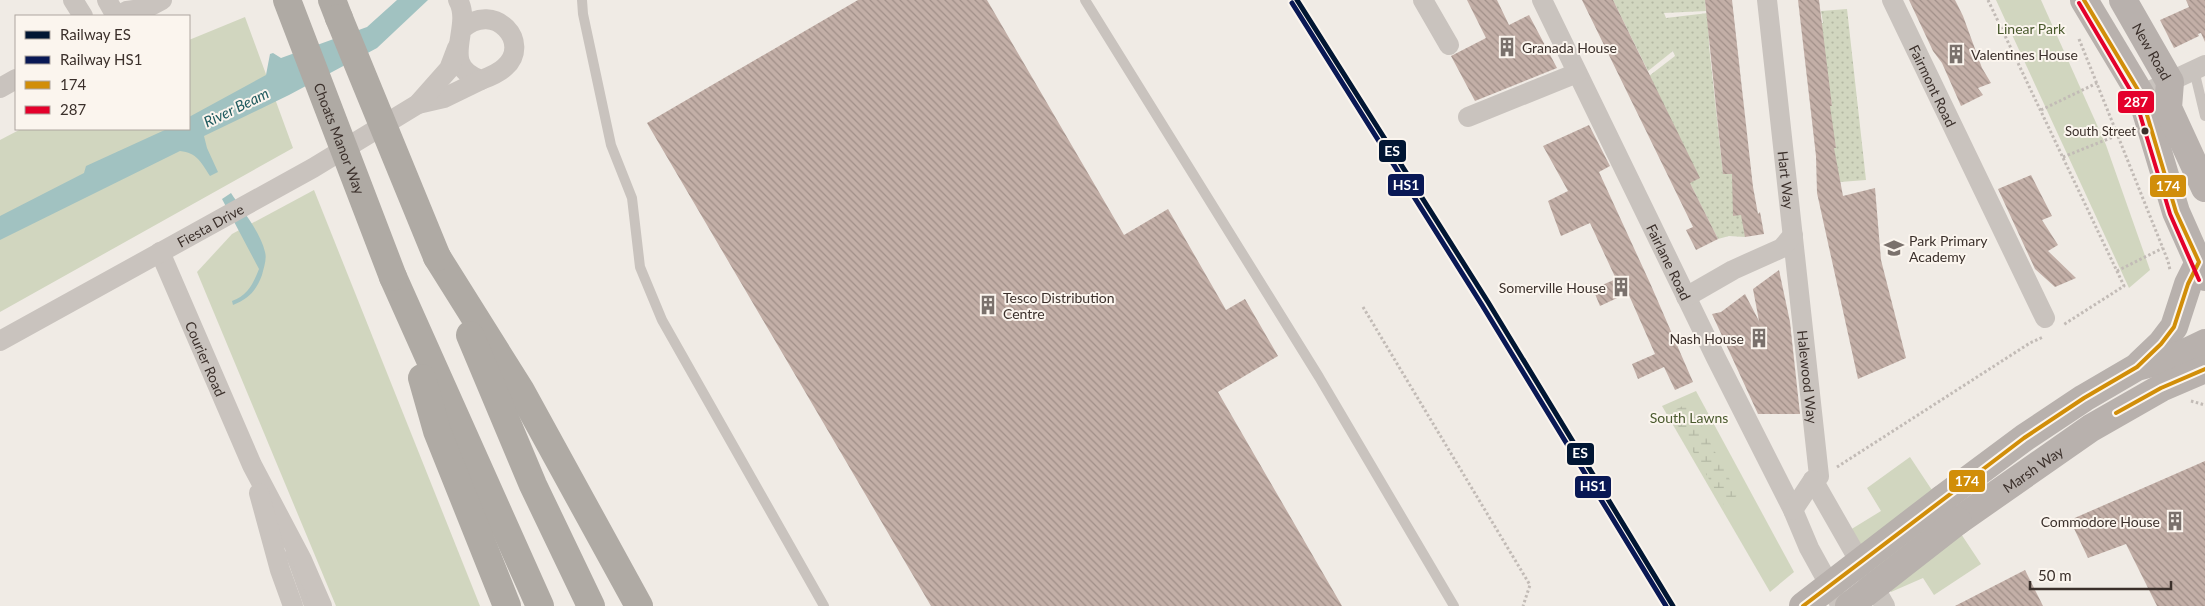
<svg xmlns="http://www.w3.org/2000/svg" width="2205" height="606" font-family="Lato,sans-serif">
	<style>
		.green { fill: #d1d6bf }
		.wetland { fill: url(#wetland-marsh) }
		.garden { fill: url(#garden-dots) }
		.water { fill: #a1c2c1 }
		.building { fill: url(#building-back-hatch) }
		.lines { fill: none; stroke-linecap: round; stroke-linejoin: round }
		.path { stroke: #c2bbb6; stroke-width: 3; stroke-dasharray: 2.5 2.5; stroke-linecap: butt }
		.lane { stroke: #c9c3be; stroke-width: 10 }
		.street { stroke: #c9c3be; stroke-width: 20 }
		.primary { stroke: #b8b1ad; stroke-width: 28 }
		.highway { stroke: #afaaa4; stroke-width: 28 }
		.primary-bridge { stroke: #b8b1ad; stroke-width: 28 }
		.highway-bridge { stroke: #afaaa4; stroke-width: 28 }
		.bus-1-casing { stroke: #fbf5ee; stroke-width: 8 }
		.bus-2-casing { stroke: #fbf5ee; stroke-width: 8 }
		.bus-1 { stroke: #d18e09; stroke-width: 4 }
		.bus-2 { stroke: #e4002b; stroke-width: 4 }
		.rail-1-casing { stroke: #fbf5ee; stroke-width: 9 }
		.rail-2-casing { stroke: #fbf5ee; stroke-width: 9 }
		.rail-1 { stroke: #011633; stroke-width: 5 }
		.rail-2 { stroke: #091855; stroke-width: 5 }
		.bus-dot { fill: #3b302b; stroke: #fbf5ee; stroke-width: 2 }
		.labels { text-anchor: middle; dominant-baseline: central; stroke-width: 4; stroke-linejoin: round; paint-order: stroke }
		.bus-label { font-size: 13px; fill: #3b302b; stroke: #fbf5ee; text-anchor: end }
		.park-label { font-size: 14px; fill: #4a5a2e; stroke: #fbf5ee }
		.poi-label { font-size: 14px; fill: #3b302b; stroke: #fbf5ee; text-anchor: start }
		.street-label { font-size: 14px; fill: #3b302b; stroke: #fbf5ee }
		.water-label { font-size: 15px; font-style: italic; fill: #1f5a5e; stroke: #fbf5ee }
		.line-badge { stroke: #fbf5ee; stroke-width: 2 }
		.badge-label { font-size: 14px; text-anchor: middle; font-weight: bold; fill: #fff }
	</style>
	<defs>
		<pattern id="wetland-marsh" width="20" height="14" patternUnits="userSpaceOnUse" patternTransform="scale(1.25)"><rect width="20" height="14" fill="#d1d6bf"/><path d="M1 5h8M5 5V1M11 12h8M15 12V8" fill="none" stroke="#b4b8a4"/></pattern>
		<pattern id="garden-dots" width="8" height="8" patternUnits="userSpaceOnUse" patternTransform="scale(1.25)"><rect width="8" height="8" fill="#d1d6bf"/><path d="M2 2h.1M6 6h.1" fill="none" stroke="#b4b8a4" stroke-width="1.8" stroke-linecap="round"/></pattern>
		<pattern id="building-back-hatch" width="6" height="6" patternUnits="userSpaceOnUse" patternTransform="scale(1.25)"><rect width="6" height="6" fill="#c3afa7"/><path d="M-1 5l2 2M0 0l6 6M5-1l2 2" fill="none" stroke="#a08f88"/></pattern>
	</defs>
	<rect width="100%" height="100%" fill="#f0ebe5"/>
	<!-- green -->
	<g class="green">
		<polygon points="1996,0 2041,0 2106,145 2150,270 2129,288"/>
		<polygon points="245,17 293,148 0,312 0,140 21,129 189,129 189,40"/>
		<polygon points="314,190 480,606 336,606 197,272 232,234"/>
		<polygon points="1696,391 1794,572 1770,592 1662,406"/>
		<polygon points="1910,457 1981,564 1934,595 1923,578 1891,592 1850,530 1881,511 1867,488"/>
	</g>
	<!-- wetland -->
	<polygon class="wetland" points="1689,403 1738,495 1724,505 1670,412"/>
	<!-- garden -->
	<g class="garden">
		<polygon points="1613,0 1705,0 1706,11 1664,13 1666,18 1708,13 1709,46 1723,174 1734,173 1738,215 1745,215 1745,237 1729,236 1718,239 1690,183 1649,76 1675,56 1673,51 1648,71"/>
		<polygon points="1847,9 1866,180 1840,182 1832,148 1836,148 1827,106 1832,106 1818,23 1823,23 1821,11"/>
	</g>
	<!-- water -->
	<g class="water">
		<path d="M397,0h31l-51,48 -88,47 -85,41 3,12 11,24 -8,4c-9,-14 -13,-23 -30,-25l-180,89v-24l84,-43 2,-7 81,-37h22v-12l77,-42 4,-21 3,-1 8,5 86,-31z"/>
		<path d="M231,193c11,17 30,40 34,59 2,7 -1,15 -3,23 -6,16 -13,23 -29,30l-1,-4c16,-6 21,-17 27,-32l-37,-70z"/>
	</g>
	<!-- building -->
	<g class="building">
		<polygon points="858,0 987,0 1124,235 1168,209 1226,310 1245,299 1278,356 1218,392 1342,606 931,606 647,123"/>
		<polygon points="1467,0 1497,0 1509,25 1529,15 1557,68 1475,101 1451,56 1486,38"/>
		<polygon points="1582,0 1613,0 1700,178 1690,183 1718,239 1696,250 1686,230 1693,227"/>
		<polygon points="1705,0 1732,0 1753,187 1758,214 1760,212 1764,234 1745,237 1741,215 1733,216 1732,174 1723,174"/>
		<polygon points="1798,0 1819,0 1832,106 1830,106 1836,148 1834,148 1843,196 1875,188 1881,260 1906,358 1858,379 1817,193 1816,156"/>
		<polygon points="1909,0 1955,0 1963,16 1982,68 1991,83 1978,88 1983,95 1961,106 1942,63 1933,51"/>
		<polygon points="2186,0 2205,0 2205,42 2201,33 2198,34 2199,36 2174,48 2160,20 2189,7"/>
		<polygon points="1589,125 1610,166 1599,172 1650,283 1693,382 1675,390 1664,367 1638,379 1632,364 1655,354 1628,293 1600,306 1593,289 1616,279 1590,223 1561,236 1548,201 1568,191 1543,146"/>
		<polygon points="2031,175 2052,216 2042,220 2058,245 2048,251 2076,278 2055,287 2035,269 1998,189"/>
		<polygon points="1779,270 1790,322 1800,414 1758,414 1712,314 1721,312 1745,294 1759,321 1753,289"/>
		<polygon points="2205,461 2205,606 2157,606 2126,544 2088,558 2070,520"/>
		<polygon points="2025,570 2043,606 1955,606"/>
	</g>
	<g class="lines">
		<!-- path -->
		<g class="path">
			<polyline points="1988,0 2124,286 2063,325"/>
			<polyline points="2079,39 2168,261 2170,270"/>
			<polyline points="2041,110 2097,83"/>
			<polyline points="2063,157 2118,135"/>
			<polyline points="2117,271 2163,248"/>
			<polyline points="1363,307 1530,585 1523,606"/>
			<polyline points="2191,401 2205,405"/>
			<polyline points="1837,467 2030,343 2043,337"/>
		</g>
		<!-- lane -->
		<g class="lane">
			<polyline points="582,0 583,14 611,145 632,198 640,267 662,320 824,606"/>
			<polyline points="1085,0 1319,377 1454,606"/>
			<polyline points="2194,70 2205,116"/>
			<polyline points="290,553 309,606"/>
		</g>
		<!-- street -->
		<g class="street">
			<polyline points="73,0 83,16"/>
			<polyline points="107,0 116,16"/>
			<path d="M458,0c16,28 -21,65 23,80 8,-3 18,-7 24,-13 27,-24 -10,-67 -43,-38"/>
			<polyline points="1423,0 1449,45"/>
			<path id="s1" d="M1542,0l174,358 77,152 16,38 32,58"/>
			<path id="s2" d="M1767,0l52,476 -6,4 -20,30"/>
			<path id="s3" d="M1892,0l153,318"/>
			<polyline points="117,16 127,11 147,8 162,0"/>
			<polyline points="0,88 16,79"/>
			<polyline points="2141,95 2205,65"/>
			<polyline points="418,104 444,98 481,80"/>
			<polyline points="1468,117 1577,73"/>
			<path id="s4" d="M160,252l92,213 50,95 20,46"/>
			<polyline points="1686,297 1733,270 1782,248 1793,235"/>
			<path id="s5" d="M0,341l313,-173 105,-64 31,-35 8,-21"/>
			<polyline points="1813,480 1885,606"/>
			<polyline points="259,493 280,570 293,606"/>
		</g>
		<!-- primary -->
		<g class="primary">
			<polyline points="2084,0 2141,95 2176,212 2205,277"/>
			<path id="s6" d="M2123,0l47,82 -2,26 37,80"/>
			<polyline points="2140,364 2161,344 2174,327 2188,284 2199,262"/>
			<polyline points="1942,499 2024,438 2084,398 2137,367 2180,355 2205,343"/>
			<path id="s7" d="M1958,521l133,-93 70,-40 44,-19"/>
		</g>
		<!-- highway -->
		<g class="highway">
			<polyline points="332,0 339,18"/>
			<polyline points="437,257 521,391 639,606"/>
			<polyline points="393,277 540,606"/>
			<polyline points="470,335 533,485 591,606"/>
			<polyline points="422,378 437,431 507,606"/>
		</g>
		<!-- primary-bridge -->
		<g class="primary-bridge">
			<polyline points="1803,606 1942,499"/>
			<polyline points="1849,606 1958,521"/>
		</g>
		<!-- highway-bridge -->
		<g class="highway-bridge">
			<path id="s8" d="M287,0l106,277"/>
			<polyline points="339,18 437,257"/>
		</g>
		<defs>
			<g id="bus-1">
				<polyline points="2116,413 2161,388 2205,369"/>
				<polyline points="1803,606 2024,438 2084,398 2137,367 2161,344 2174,327 2188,284 2199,262 2176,212 2141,95 2084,0"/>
			</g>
			<polyline id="bus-2" points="2079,3 2135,98 2170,214 2199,280"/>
		</defs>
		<!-- bus-1 casing -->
		<use href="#bus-1" class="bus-1-casing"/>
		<!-- bus-2 casing -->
		<use href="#bus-2" class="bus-2-casing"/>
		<!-- bus-1 -->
		<use href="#bus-1" class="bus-1"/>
		<!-- bus-2 -->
		<use href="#bus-2" class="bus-2"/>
		<defs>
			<polyline id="rail-1" points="1297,0 1488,302 1673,606"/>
			<polyline id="rail-2" points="1292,3 1482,305 1666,606"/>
		</defs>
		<!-- rail-1 casing -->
		<use href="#rail-1" class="rail-1-casing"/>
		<!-- rail-2 casing -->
		<use href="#rail-2" class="rail-2-casing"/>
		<!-- rail-1 -->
		<use href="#rail-1" class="rail-1"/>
		<!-- rail-2 -->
		<use href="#rail-2" class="rail-2"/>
	</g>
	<!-- icons -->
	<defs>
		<symbol id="building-bare" viewBox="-9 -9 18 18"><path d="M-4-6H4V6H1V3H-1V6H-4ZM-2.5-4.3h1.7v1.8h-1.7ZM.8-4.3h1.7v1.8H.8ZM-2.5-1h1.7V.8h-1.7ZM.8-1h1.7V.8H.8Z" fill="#7a716c" stroke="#fbf5ee" stroke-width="2.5" paint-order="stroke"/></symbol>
		<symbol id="school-bare" viewBox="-9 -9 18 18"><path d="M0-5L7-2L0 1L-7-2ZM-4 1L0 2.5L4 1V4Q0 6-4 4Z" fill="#7a716c" stroke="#fbf5ee" stroke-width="2.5" paint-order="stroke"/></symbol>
	</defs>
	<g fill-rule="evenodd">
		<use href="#building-bare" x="1493" y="33" width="28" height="28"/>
		<use href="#building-bare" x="1942" y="40" width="28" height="28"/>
		<use href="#school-bare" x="1880" y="234" width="28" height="28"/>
		<use href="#building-bare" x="1607" y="273" width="28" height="28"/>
		<use href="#building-bare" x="974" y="291" width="28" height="28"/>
		<use href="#building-bare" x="1745" y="324" width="28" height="28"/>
		<use href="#building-bare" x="2161" y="507" width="28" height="28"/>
	</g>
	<!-- markers -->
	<circle class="bus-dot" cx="2145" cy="131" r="4.5"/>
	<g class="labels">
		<!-- bus labels -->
		<g class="bus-label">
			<text x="2136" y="131">South Street</text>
		</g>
		<!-- park labels -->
		<g class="park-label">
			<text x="2031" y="28">Linear Park</text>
			<text x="1689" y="417">South Lawns</text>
		</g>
		<!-- poi labels -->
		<g class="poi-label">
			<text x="1522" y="47">Granada House</text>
			<text x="1971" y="54">Valentines House</text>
			<text x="1909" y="240">Park Primary<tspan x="1909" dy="16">Academy</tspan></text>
			<text x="1606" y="287" text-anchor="end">Somerville House</text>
			<text x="1003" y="297">Tesco Distribution<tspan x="1003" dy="16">Centre</tspan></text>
			<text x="1744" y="338" text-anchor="end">Nash House</text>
			<text x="2160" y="521" text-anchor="end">Commodore House</text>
		</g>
		<!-- street labels -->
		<g class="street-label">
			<text stroke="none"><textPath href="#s6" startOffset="59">New Road</textPath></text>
			<text stroke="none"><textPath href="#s3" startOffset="95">Fairmont Road</textPath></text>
			<text stroke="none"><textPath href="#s8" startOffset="148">Choats Manor Way</textPath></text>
			<text stroke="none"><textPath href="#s2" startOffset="181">Hart Way</textPath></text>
			<text stroke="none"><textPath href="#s5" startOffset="240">Fiesta Drive</textPath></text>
			<text stroke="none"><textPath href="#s1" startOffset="291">Fairlane Road</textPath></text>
			<text stroke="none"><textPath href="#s4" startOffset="116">Courier Road</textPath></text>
			<text stroke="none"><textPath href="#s2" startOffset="379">Halewood Way</textPath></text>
			<text stroke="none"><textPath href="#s7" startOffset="91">Marsh Way</textPath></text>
		</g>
		<!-- water labels -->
		<g class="water-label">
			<text transform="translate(236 107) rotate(-26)">River Beam</text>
		</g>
	</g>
	<g class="line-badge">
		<rect x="2117" y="90" width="38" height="24" rx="5" fill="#e4002b"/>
		<rect x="1378" y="139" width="29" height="24" rx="5" fill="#011633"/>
		<rect x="1387" y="173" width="38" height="24" rx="5" fill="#091855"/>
		<rect x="2149" y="174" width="38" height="24" rx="5" fill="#d18e09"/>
		<rect x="1566" y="442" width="29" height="24" rx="5" fill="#011633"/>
		<rect x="1948" y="469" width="38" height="24" rx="5" fill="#d18e09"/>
		<rect x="1574" y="475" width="38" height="24" rx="5" fill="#091855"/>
	</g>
	<g class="badge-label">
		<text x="2136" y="107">287</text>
		<text x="1392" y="156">ES</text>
		<text x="1406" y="190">HS1</text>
		<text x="2168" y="191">174</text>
		<text x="1580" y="458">ES</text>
		<text x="1967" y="486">174</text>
		<text x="1593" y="491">HS1</text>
	</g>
	<!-- legend -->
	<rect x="15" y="15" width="175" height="115" fill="#fbf5ee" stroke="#aea6a0"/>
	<rect x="25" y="31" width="25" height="8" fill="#011633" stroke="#aea6a0"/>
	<text x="60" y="40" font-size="15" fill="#3b302b">Railway ES</text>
	<rect x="25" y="56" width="25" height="8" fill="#091855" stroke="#aea6a0"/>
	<text x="60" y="65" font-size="15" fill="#3b302b">Railway HS1</text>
	<rect x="25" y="81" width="25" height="8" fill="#d18e09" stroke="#aea6a0"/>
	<text x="60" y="90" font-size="15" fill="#3b302b">174</text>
	<rect x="25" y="106" width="25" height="8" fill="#e4002b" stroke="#aea6a0"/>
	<text x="60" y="115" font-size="15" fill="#3b302b">287</text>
	<!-- scale -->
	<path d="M2030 581v8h141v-8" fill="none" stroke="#3b302b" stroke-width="2.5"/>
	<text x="2038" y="581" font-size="15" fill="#3b302b" stroke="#fbf5ee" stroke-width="4" paint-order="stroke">50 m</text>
</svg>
